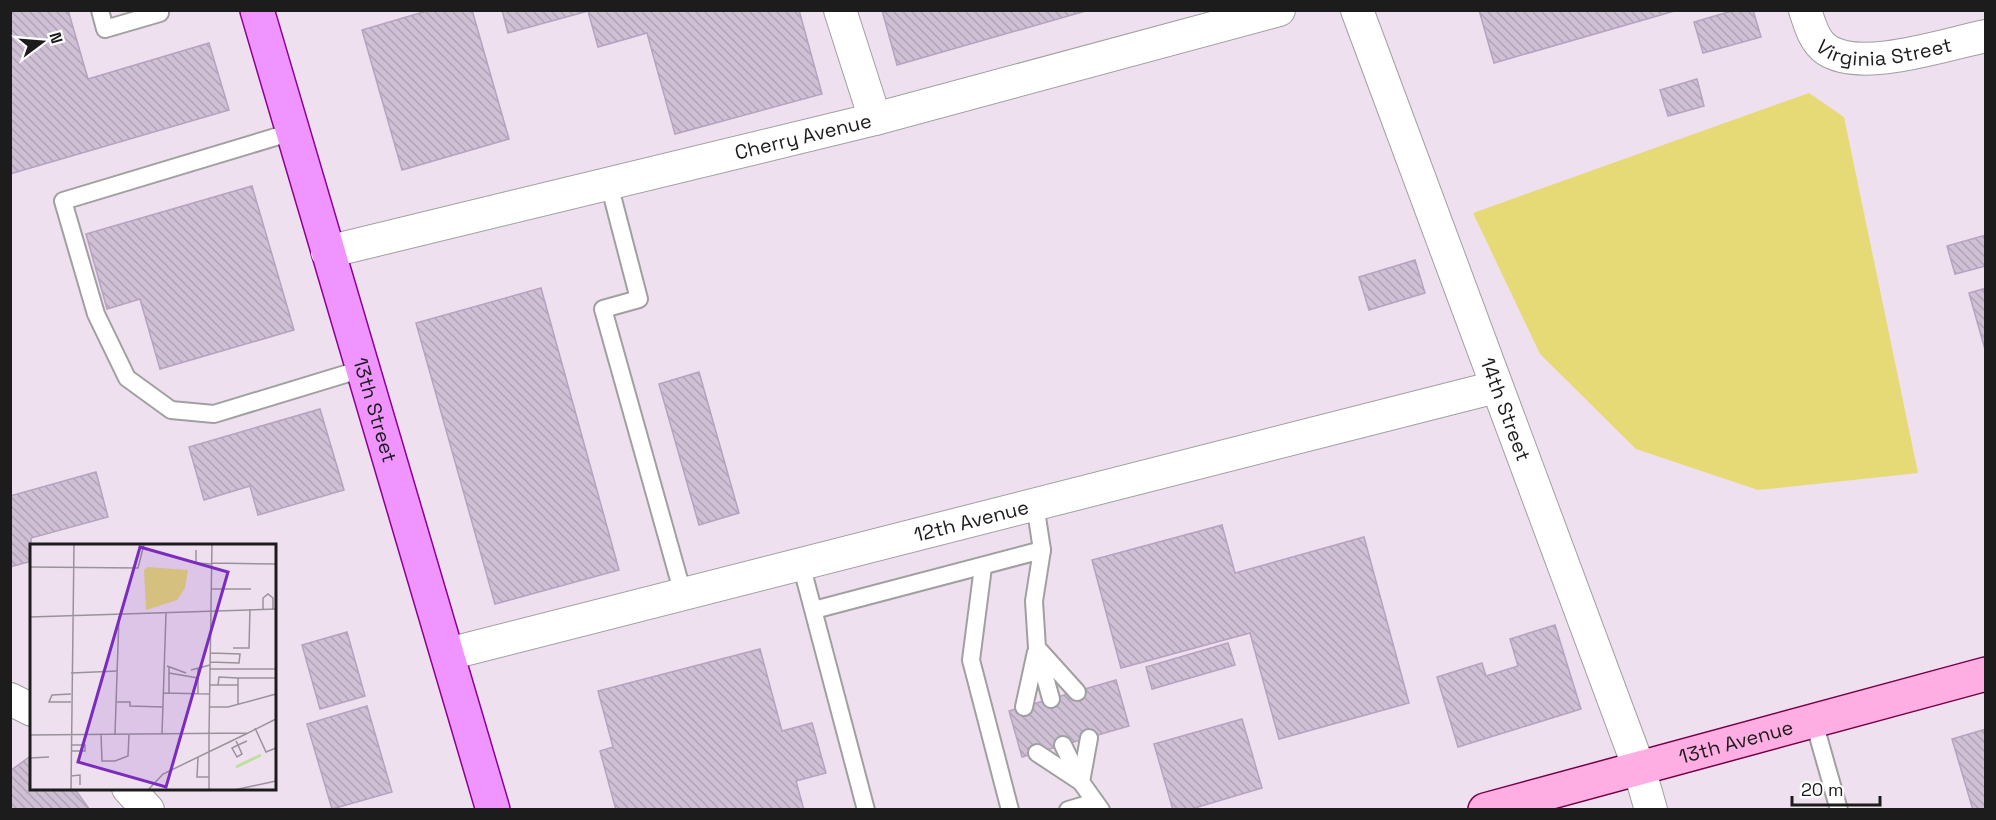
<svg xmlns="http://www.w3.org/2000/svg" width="1996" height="820" font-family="'Space Grotesk',sans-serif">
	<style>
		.pitch { fill: #e5da76 }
		.building { fill: url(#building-back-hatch); stroke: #b8a1c1; stroke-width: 1.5 }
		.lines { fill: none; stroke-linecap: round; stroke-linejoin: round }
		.lane-casing { stroke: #a0a0a0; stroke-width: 20 }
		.street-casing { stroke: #a0a0a0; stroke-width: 34 }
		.secondary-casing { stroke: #750047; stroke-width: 36 }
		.primary-casing { stroke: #8d0093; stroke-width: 36 }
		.lane { stroke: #fff; stroke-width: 16 }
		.street { stroke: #fff; stroke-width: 32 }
		.secondary { stroke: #ffaee3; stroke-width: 33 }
		.primary { stroke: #f094ff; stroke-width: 33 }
		.labels { text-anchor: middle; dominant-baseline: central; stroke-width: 6; stroke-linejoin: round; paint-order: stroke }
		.street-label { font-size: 20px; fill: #1c1c1c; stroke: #fff }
		.inset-river { fill: none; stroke: #bde09c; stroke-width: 3 }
		.inset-road { fill: none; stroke: #9a929a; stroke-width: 1.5 }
		.view { fill: #7b2cbf; fill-opacity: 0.15; stroke: #7b2cbf; stroke-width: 3 }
		.inset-edge { fill: none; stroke: #1c1c1c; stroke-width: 3 }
	</style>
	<defs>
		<pattern id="building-back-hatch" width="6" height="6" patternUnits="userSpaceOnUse" patternTransform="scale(1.5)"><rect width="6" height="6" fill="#cfc0d5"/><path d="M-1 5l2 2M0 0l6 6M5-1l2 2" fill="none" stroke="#b1a4b6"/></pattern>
	</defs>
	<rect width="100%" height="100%" fill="#eee0ee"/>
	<!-- pitch -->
	<polygon class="pitch" points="1809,93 1844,117 1918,473 1758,490 1636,449 1540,354 1473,213"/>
	<!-- building -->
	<g class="building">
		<polygon points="10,10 68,10 88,79 209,43 229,110 10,174"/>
		<polygon points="430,10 472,10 509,139 402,170 362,30"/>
		<polygon points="502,10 799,10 822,94 675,134 647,33 598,47 588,11 508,33"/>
		<polygon points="882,10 1089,10 897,65"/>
		<polygon points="1479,10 1678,10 1494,63"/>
		<polygon points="1735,10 1753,10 1761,37 1703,53 1694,22"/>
		<polygon points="1697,79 1704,106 1668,116 1660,90"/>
		<polygon points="252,186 294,330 160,369 140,299 107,309 86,234"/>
		<polygon points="1986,235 1986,266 1955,274 1947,246"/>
		<polygon points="1415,260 1425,293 1369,310 1359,277"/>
		<polygon points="541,288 619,570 495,604 416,323"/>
		<polygon points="1986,288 1986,353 1969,293"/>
		<polygon points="699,372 739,513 699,525 659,384"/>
		<polygon points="320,409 344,490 258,515 250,486 204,500 189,447"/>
		<polygon points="96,472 108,517 31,538 32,561 10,567 10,496"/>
		<polygon points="1222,525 1235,573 1364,537 1409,703 1279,739 1250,633 1121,668 1092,560"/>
		<polygon points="1555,625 1581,709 1458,747 1437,677 1482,663 1486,676 1518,666 1510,639"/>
		<polygon points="347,632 365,696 320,709 302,645"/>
		<polygon points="1228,643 1235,665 1152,689 1146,667"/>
		<polygon points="760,649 782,731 812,723 826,773 796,781 804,810 616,810 600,751 613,747 598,691"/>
		<polygon points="1116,680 1129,726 1022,757 1009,711"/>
		<polygon points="367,706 392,792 332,809 307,724"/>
		<polygon points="1242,719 1262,788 1188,810 1173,810 1154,744"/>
		<polygon points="1986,729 1986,810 1973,810 1952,739"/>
		<polygon points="32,755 32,788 74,788 90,810 10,810 10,771"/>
	</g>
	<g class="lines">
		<defs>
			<g id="lane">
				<polyline points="100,10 105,29 160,13 159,10"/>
				<polyline points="292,132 63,201 96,314 127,378 171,410 214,414 362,369"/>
				<polyline points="609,184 639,299 603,309 683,594"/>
				<polyline points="1035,504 1042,550 1034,601 1037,648 1051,699"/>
				<polyline points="801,564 866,810"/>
				<polyline points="983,567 971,660 1010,810"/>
				<polyline points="814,610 1042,550"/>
				<polyline points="1040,651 1077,692"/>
				<polyline points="1024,707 1036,652"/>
				<polyline points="1814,722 1839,810"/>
				<polyline points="1063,745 1081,782 1101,810"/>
				<polyline points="1037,753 1081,782"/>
				<polyline points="1081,782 1089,738"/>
				<polyline points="1068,810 1095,802"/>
			</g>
			<g id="street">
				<polyline points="840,10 875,119"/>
				<path id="s1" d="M1357,10l282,758 12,42"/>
				<path id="s2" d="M1805,10c5,15 9,31 22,40 35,23 119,-6 159,-14"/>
				<path id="s3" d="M327,252l548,-133 404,-109"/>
				<path id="s4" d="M448,654l1048,-267"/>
				<polyline points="10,699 32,710"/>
				<polyline points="128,788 148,810"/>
			</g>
			<g id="secondary">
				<path id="s5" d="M1485,810l501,-136"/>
			</g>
			<g id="primary">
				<path id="s6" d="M257,10l236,800"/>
			</g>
		</defs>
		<!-- lane casing -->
		<use href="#lane" class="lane-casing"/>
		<!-- street casing -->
		<use href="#street" class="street-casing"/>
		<!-- secondary casing -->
		<use href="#secondary" class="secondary-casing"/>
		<!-- primary casing -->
		<use href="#primary" class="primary-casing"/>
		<!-- lane -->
		<use href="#lane" class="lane"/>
		<!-- street -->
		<use href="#street" class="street"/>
		<!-- secondary -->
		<use href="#secondary" class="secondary"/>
		<!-- primary -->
		<use href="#primary" class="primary"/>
	</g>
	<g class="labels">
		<!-- street labels -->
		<g class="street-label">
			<text stroke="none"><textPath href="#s2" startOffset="105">Virginia Street</textPath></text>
			<text stroke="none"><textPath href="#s3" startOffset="490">Cherry Avenue</textPath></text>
			<text stroke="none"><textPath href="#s6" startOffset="417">13th Street</textPath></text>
			<text stroke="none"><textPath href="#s1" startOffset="426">14th Street</textPath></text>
			<text stroke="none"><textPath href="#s4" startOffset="540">12th Avenue</textPath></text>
			<text stroke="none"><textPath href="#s5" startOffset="260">13th Avenue</textPath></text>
		</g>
	</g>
	<!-- overview -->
	<g transform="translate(30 544)">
		<rect width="246" height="246" fill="#eee0ee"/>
		<path d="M118,23l40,3 -3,18 -8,12 -31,10 -2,-40z" fill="#e5da76"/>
		<path class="inset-river" d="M206,223l25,-12"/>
		<path class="inset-road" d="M166,6v13l16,1M182,19l64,1M0,23l108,1 6,-24M182,45h39M233,65v-11l5,-4 5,4v11M0,73l246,-8M203,104h16l1,-39M180,118l29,1 1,-9 -29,-1M137,122l19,7M180,125h66M161,126l19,-5M41,129l47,-2M139,129l29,5M246,129v29M208,134h38M180,141h28v-7l-19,-1 -1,8M208,141v19M133,149l47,1M139,149v-26M41,150l-19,1 -3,7h22M168,150v-25M87,158h13v4l33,1M180,163h18l48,-13M225,184l11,24 10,-4M71,190l1,27h13l13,-5 1,-22M85,190l4,-118M132,190l4,-121M179,190l3,-190M0,191l218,-2 28,-14M206,197l2,4 4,9 -5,3 -5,-9 6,-3 9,-4M41,207h14v-6h-14M168,213l-1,20h12M0,214l19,-1M41,232l9,-1v10M41,246l3,-246M118,246l15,-16 85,-41M179,246v-56M204,246l42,-9"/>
		<path class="view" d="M110,3l88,25 -62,215 -88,-25z"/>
		<rect width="246" height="246" class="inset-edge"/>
	</g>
	<!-- border -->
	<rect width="1996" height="820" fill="none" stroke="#1c1c1c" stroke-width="24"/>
	<!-- north arrow -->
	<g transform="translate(42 42) rotate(74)" stroke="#ffffff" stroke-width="4.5" paint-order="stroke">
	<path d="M0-4.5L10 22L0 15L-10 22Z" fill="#1c1c1c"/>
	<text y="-9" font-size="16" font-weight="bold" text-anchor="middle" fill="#1c1c1c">N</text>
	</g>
	<!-- scale -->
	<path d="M1792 796v9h88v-9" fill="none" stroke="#1c1c1c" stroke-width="3"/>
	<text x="1801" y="796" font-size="18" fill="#1c1c1c" stroke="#ffffff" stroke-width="4.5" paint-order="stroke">20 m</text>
</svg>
